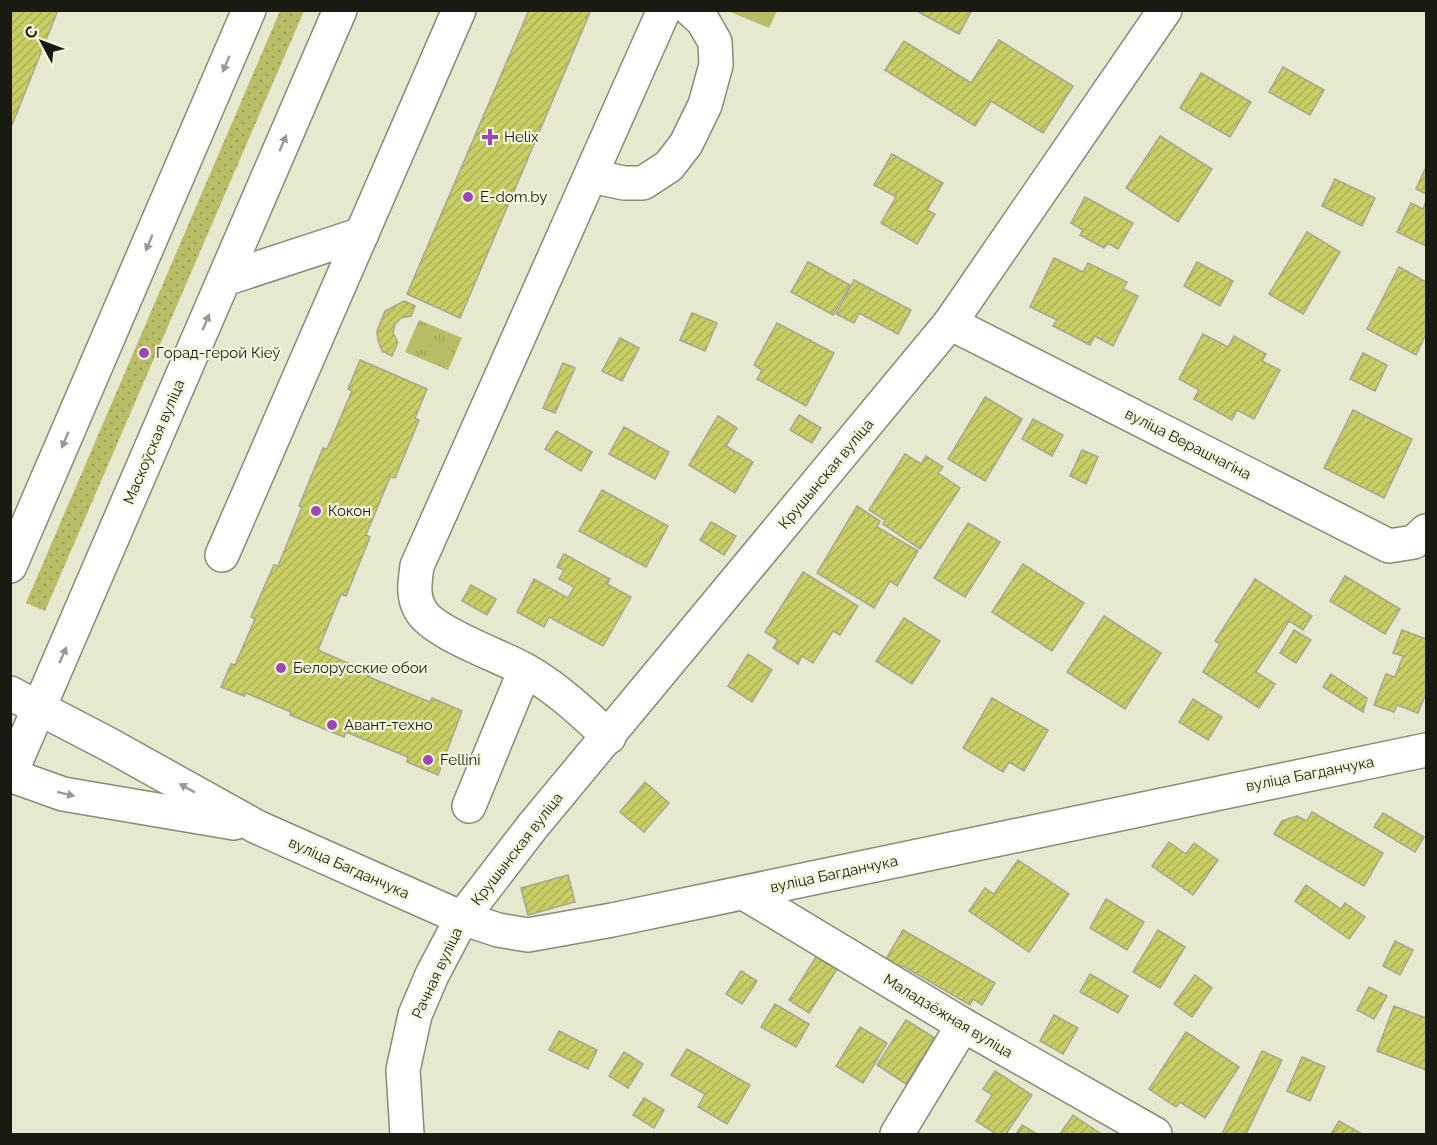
<svg xmlns="http://www.w3.org/2000/svg" width="1437" height="1145" font-family="Raleway,sans-serif">
	<style>
		.grass { fill: url(#grass-dots) }
		.park { fill: url(#park-tufts) }
		.building { fill: url(#building-hatch); stroke: #a5a790; stroke-width: 1.5 }
		.lines { fill: none; stroke-linecap: round; stroke-linejoin: round }
		.minor-casing { stroke: #888a74; stroke-width: 36 }
		.major-casing { stroke: #888a74; stroke-width: 36 }
		.minor { stroke: #fff; stroke-width: 33 }
		.major { stroke: #fff; stroke-width: 33 }
		.oneway { fill: #989894 }
		.poi-dot { fill: #9b48b6; stroke: #f3f5dd; stroke-width: 2 }
		.labels { text-anchor: middle; dominant-baseline: central; stroke-width: 4.5; stroke-linejoin: round; paint-order: stroke }
		.poi-label { font-size: 15px; fill: #191a11; stroke: #f3f5dd; text-anchor: start }
		.street-label { font-size: 15px; fill: #191a11; stroke: #f3f5dd }
	</style>
	<defs>
		<pattern id="grass-dots" width="8" height="8" patternUnits="userSpaceOnUse" patternTransform="scale(1.5)"><rect width="8" height="8" fill="#b9bd67"/><path d="M2 2h.1M6 6h.1" fill="none" stroke="#9ea258" stroke-width="1.8" stroke-linecap="round"/></pattern>
		<pattern id="park-tufts" width="24" height="20" patternUnits="userSpaceOnUse" patternTransform="scale(1.5)"><rect width="24" height="20" fill="#b9bd67"/><path d="M3 7l-1-3M5 7V3M7 7l1-3M15 17l-1-3M17 17v-4M19 17l1-3" fill="none" stroke="#9ea258"/></pattern>
		<pattern id="building-hatch" width="6" height="6" patternUnits="userSpaceOnUse" patternTransform="scale(1.5)"><rect width="6" height="6" fill="#c9ce64"/><path d="M-1 1l2-2M0 6l6-6M5 7l2-2" fill="none" stroke="#acb056"/></pattern>
	</defs>
	<rect width="100%" height="100%" fill="#e6e8d0"/>
	<!-- grass -->
	<polygon class="grass" points="280,11 304,11 45,611 26,603"/>
	<!-- park -->
	<g class="park">
		<polygon points="728,11 777,10 777,11 769,28"/>
		<polygon points="419,320 462,338 448,370 405,352"/>
	</g>
	<!-- building -->
	<g class="building">
		<polygon points="10,10 58,10 10,130"/>
		<polygon points="529,10 591,10 460,318 407,294"/>
		<polygon points="915,10 972,10 959,34"/>
		<polygon points="999,40 1073,86 1043,133 991,101 975,126 885,70 904,41 971,83"/>
		<polygon points="1283,67 1324,90 1310,115 1269,92"/>
		<polygon points="1201,73 1251,102 1230,137 1180,108"/>
		<polygon points="1160,136 1212,169 1178,222 1126,188"/>
		<polygon points="892,154 943,183 927,210 935,214 917,244 881,223 896,197 874,185"/>
		<polygon points="1426,167 1426,194 1416,189"/>
		<polygon points="1335,179 1375,198 1362,226 1322,206"/>
		<polygon points="1085,197 1133,223 1118,249 1108,243 1104,248 1080,235 1083,230 1071,223"/>
		<polygon points="1426,201 1426,246 1397,232 1411,203 1423,209"/>
		<polygon points="1307,232 1340,252 1303,314 1269,294"/>
		<polygon points="1054,258 1083,272 1088,263 1127,282 1123,289 1138,296 1113,346 1095,336 1090,345 1053,326 1057,320 1030,307"/>
		<polygon points="808,262 850,285 833,315 791,292"/>
		<polygon points="1197,262 1233,281 1220,306 1184,286"/>
		<polygon points="1399,267 1426,282 1426,334 1416,355 1367,329"/>
		<polygon points="854,280 911,310 898,334 859,313 854,323 836,314"/>
		<polygon points="404,301 415,306 411,316 401,318 395,324 393,333 398,342 392,356 382,351 378,340 377,331 385,311"/>
		<polygon points="692,313 717,323 705,351 680,340"/>
		<polygon points="777,323 834,353 806,406 757,379 762,370 754,365"/>
		<polygon points="1203,334 1228,347 1234,336 1266,354 1262,361 1280,370 1254,419 1237,410 1232,420 1194,399 1199,390 1179,379"/>
		<polygon points="620,338 639,348 622,381 602,371"/>
		<polygon points="1363,353 1387,365 1375,391 1350,379"/>
		<polygon points="360,360 427,389 415,418 419,420 395,478 390,477 366,535 370,537 346,596 341,594 318,650 371,673 369,677 430,702 432,698 462,711 438,775 407,762 408,757 346,732 344,737 290,715 291,712 246,693 244,696 221,687 231,664 235,665 255,619 251,617 274,565 278,566 302,507 299,506 323,448 327,449 352,391 348,389"/>
		<polygon points="563,363 575,368 555,413 543,408"/>
		<polygon points="985,397 1022,419 985,481 948,459"/>
		<polygon points="1353,410 1412,439 1384,498 1324,468"/>
		<polygon points="799,415 821,428 812,443 790,430"/>
		<polygon points="718,416 737,428 726,446 753,462 735,493 689,465"/>
		<polygon points="1033,419 1063,435 1052,456 1022,439"/>
		<polygon points="624,427 669,452 655,479 609,454"/>
		<polygon points="556,431 592,452 581,471 545,449"/>
		<polygon points="1082,450 1098,457 1086,484 1070,476"/>
		<polygon points="905,454 921,464 926,456 943,467 938,473 960,488 920,549 883,524 885,520 869,510"/>
		<polygon points="602,490 668,526 646,567 579,531"/>
		<polygon points="857,506 880,521 877,527 918,551 897,586 890,581 874,608 817,573"/>
		<polygon points="711,522 736,536 724,555 700,540"/>
		<polygon points="968,523 1000,542 965,597 934,578"/>
		<polygon points="564,554 610,579 607,584 631,597 603,646 549,617 544,627 517,612 534,579 568,598 574,587 559,579 564,570 557,567"/>
		<polygon points="1023,564 1084,603 1052,651 992,612"/>
		<polygon points="803,572 858,606 840,635 833,631 813,663 802,656 798,664 773,648 778,640 765,632"/>
		<polygon points="1345,576 1400,609 1385,634 1330,601"/>
		<polygon points="1255,579 1312,616 1303,630 1289,621 1256,672 1275,684 1259,708 1203,672 1220,644 1215,641"/>
		<polygon points="471,585 496,599 487,615 462,601"/>
		<polygon points="1104,616 1161,653 1125,709 1067,672"/>
		<polygon points="904,618 940,641 912,684 876,661"/>
		<polygon points="1294,630 1311,640 1296,663 1280,653"/>
		<polygon points="1402,630 1426,639 1426,696 1425,696 1418,713 1397,705 1394,712 1374,705 1386,674 1395,677 1403,656 1393,653"/>
		<polygon points="748,654 772,670 752,702 728,686"/>
		<polygon points="1331,674 1367,698 1363,712 1323,687"/>
		<polygon points="992,698 1048,730 1024,771 1009,762 1003,772 963,748"/>
		<polygon points="1193,699 1222,717 1208,740 1179,722"/>
		<polygon points="645,782 669,803 644,832 620,812"/>
		<polygon points="1312,812 1383,853 1364,886 1274,834 1282,821 1297,816 1307,821"/>
		<polygon points="1383,813 1424,837 1415,852 1374,827"/>
		<polygon points="1169,842 1186,854 1194,843 1218,860 1193,895 1152,866"/>
		<polygon points="1018,860 1069,894 1029,952 969,911 985,888 994,894"/>
		<polygon points="568,875 575,902 528,915 521,888"/>
		<polygon points="1306,885 1341,909 1345,903 1365,917 1349,939 1295,901"/>
		<polygon points="1106,899 1144,922 1127,950 1090,928"/>
		<polygon points="903,930 995,983 982,1005 973,999 970,1005 903,966 899,973 883,964"/>
		<polygon points="1158,930 1185,947 1160,988 1133,972"/>
		<polygon points="1395,941 1413,950 1400,975 1383,966"/>
		<polygon points="816,957 837,969 809,1013 789,1000"/>
		<polygon points="741,971 757,981 742,1004 726,994"/>
		<polygon points="1090,974 1128,996 1118,1013 1080,992"/>
		<polygon points="1195,975 1212,988 1192,1017 1174,1004"/>
		<polygon points="1369,987 1387,996 1374,1019 1357,1010"/>
		<polygon points="775,1004 809,1024 796,1047 761,1027"/>
		<polygon points="1394,1006 1426,1018 1426,1070 1377,1051"/>
		<polygon points="1054,1015 1078,1028 1063,1054 1040,1041"/>
		<polygon points="906,1020 935,1038 906,1084 877,1065"/>
		<polygon points="860,1027 887,1043 863,1083 836,1066"/>
		<polygon points="559,1031 597,1050 588,1069 549,1050"/>
		<polygon points="1186,1032 1239,1067 1205,1118 1180,1102 1176,1107 1149,1089"/>
		<polygon points="687,1049 750,1085 727,1124 698,1107 705,1094 671,1075"/>
		<polygon points="1262,1051 1282,1060 1246,1134 1222,1134"/>
		<polygon points="624,1052 643,1064 628,1088 609,1076"/>
		<polygon points="1302,1057 1325,1067 1310,1101 1287,1091"/>
		<polygon points="995,1071 1032,1095 1006,1134 996,1134 976,1121 992,1095 983,1089"/>
		<polygon points="644,1098 664,1110 654,1128 633,1115"/>
		<polygon points="1073,1115 1101,1134 1060,1134"/>
		<polygon points="1339,1121 1362,1134 1331,1134"/>
		<polygon points="1022,1125 1037,1134 1016,1134"/>
	</g>
	<g class="lines">
		<defs>
			<g id="minor">
				<polyline points="591,176 624,183 643,183 669,166 686,144 705,105 716,65 715,42 703,21 691,10"/>
				<polyline points="225,279 362,234"/>
				<polyline points="950,323 1389,546 1414,542 1426,531"/>
				<polyline points="222,555 459,10"/>
				<polyline points="10,693 108,744 257,827 462,918 498,930 528,935 612,920 1426,750"/>
				<path d="M609,737c-27,-25 -52,-49 -84,-67 -24,-14 -90,-36 -104,-59 -9,-14 -6,-29 -4,-45l247,-556"/>
				<polyline points="10,775 63,794 234,823"/>
				<polyline points="469,806 525,670"/>
				<polyline points="744,893 963,1025 1155,1134"/>
				<polyline points="407,1134 403,1070 415,1015 432,975 462,918 532,827 950,323 1165,10"/>
				<polyline points="897,1134 963,1025"/>
			</g>
			<g id="major">
				<polyline points="10,566 249,10"/>
				<polyline points="10,775 340,10"/>
			</g>
		</defs>
		<!-- minor casing -->
		<use href="#minor" class="minor-casing"/>
		<!-- major casing -->
		<use href="#major" class="major-casing"/>
		<!-- minor -->
		<use href="#minor" class="minor"/>
		<!-- major -->
		<use href="#major" class="major"/>
	</g>
	<!-- one-way arrows -->
	<defs><path id="oneway-solid" d="M-6-.8H1V-3.2L6.5 0L1 3.2V.8H-6Z" transform="scale(1.5)"/></defs>
	<g class="oneway">
		<use href="#oneway-solid" transform="translate(226 64) rotate(113)"/>
		<use href="#oneway-solid" transform="translate(283 143) rotate(-67)"/>
		<use href="#oneway-solid" transform="translate(149 243) rotate(113)"/>
		<use href="#oneway-solid" transform="translate(206 322) rotate(-67)"/>
		<use href="#oneway-solid" transform="translate(65 440) rotate(113)"/>
		<use href="#oneway-solid" transform="translate(63 655) rotate(-66)"/>
		<use href="#oneway-solid" transform="translate(187 788) rotate(-151)"/>
		<use href="#oneway-solid" transform="translate(66 794) rotate(14)"/>
	</g>
	<!-- markers -->
	<g class="poi-dot">
		<path d="M487 128h6v6h6v6h-6v6h-6v-6h-6v-6h6z"/>
		<circle cx="468" cy="197" r="6"/>
		<circle cx="144" cy="353" r="6"/>
		<circle cx="316" cy="511" r="6"/>
		<circle cx="281" cy="668" r="6"/>
		<circle cx="332" cy="725" r="6"/>
		<circle cx="428" cy="760" r="6"/>
	</g>
	<g class="labels">
		<!-- poi labels -->
		<g class="poi-label">
			<text x="504" y="137">Helix</text>
			<text x="480" y="197">E-dom.by</text>
			<text x="156" y="353">Горад-герой Кіеў</text>
			<text x="328" y="511">Кокон</text>
			<text x="293" y="668">Белорусские обои</text>
			<text x="344" y="725">Авант-техно</text>
			<text x="440" y="760">Fellini</text>
		</g>
		<!-- street labels -->
		<g class="street-label">
			<text transform="translate(154 442) rotate(-67)">Маскоўская вуліца</text>
			<text transform="translate(1188 444) rotate(27)">вуліца Верашчагіна</text>
			<text transform="translate(826 474) rotate(-50)">Крушынская вуліца</text>
			<text transform="translate(1310 774) rotate(-11)">вуліца Багданчука</text>
			<text transform="translate(517 849) rotate(-52)">Крушынская вуліца</text>
			<text transform="translate(349 868) rotate(24)">вуліца Багданчука</text>
			<text transform="translate(834 874) rotate(-12)">вуліца Багданчука</text>
			<text transform="translate(437 973) rotate(-65)">Рачная вуліца</text>
			<text transform="translate(948 1016) rotate(31)">Маладзёжная вуліца</text>
		</g>
	</g>
	<!-- border -->
	<rect width="1437" height="1145" fill="none" stroke="#191a11" stroke-width="24"/>
	<!-- north arrow -->
	<g transform="translate(42 42) rotate(311)" stroke="#f3f5dd" stroke-width="4.5" paint-order="stroke">
	<path d="M0-4.5L10 22L0 15L-10 22Z" fill="#191a11"/>
	<text y="-9" font-size="16" font-weight="bold" text-anchor="middle" fill="#191a11">С</text>
	</g>
</svg>
